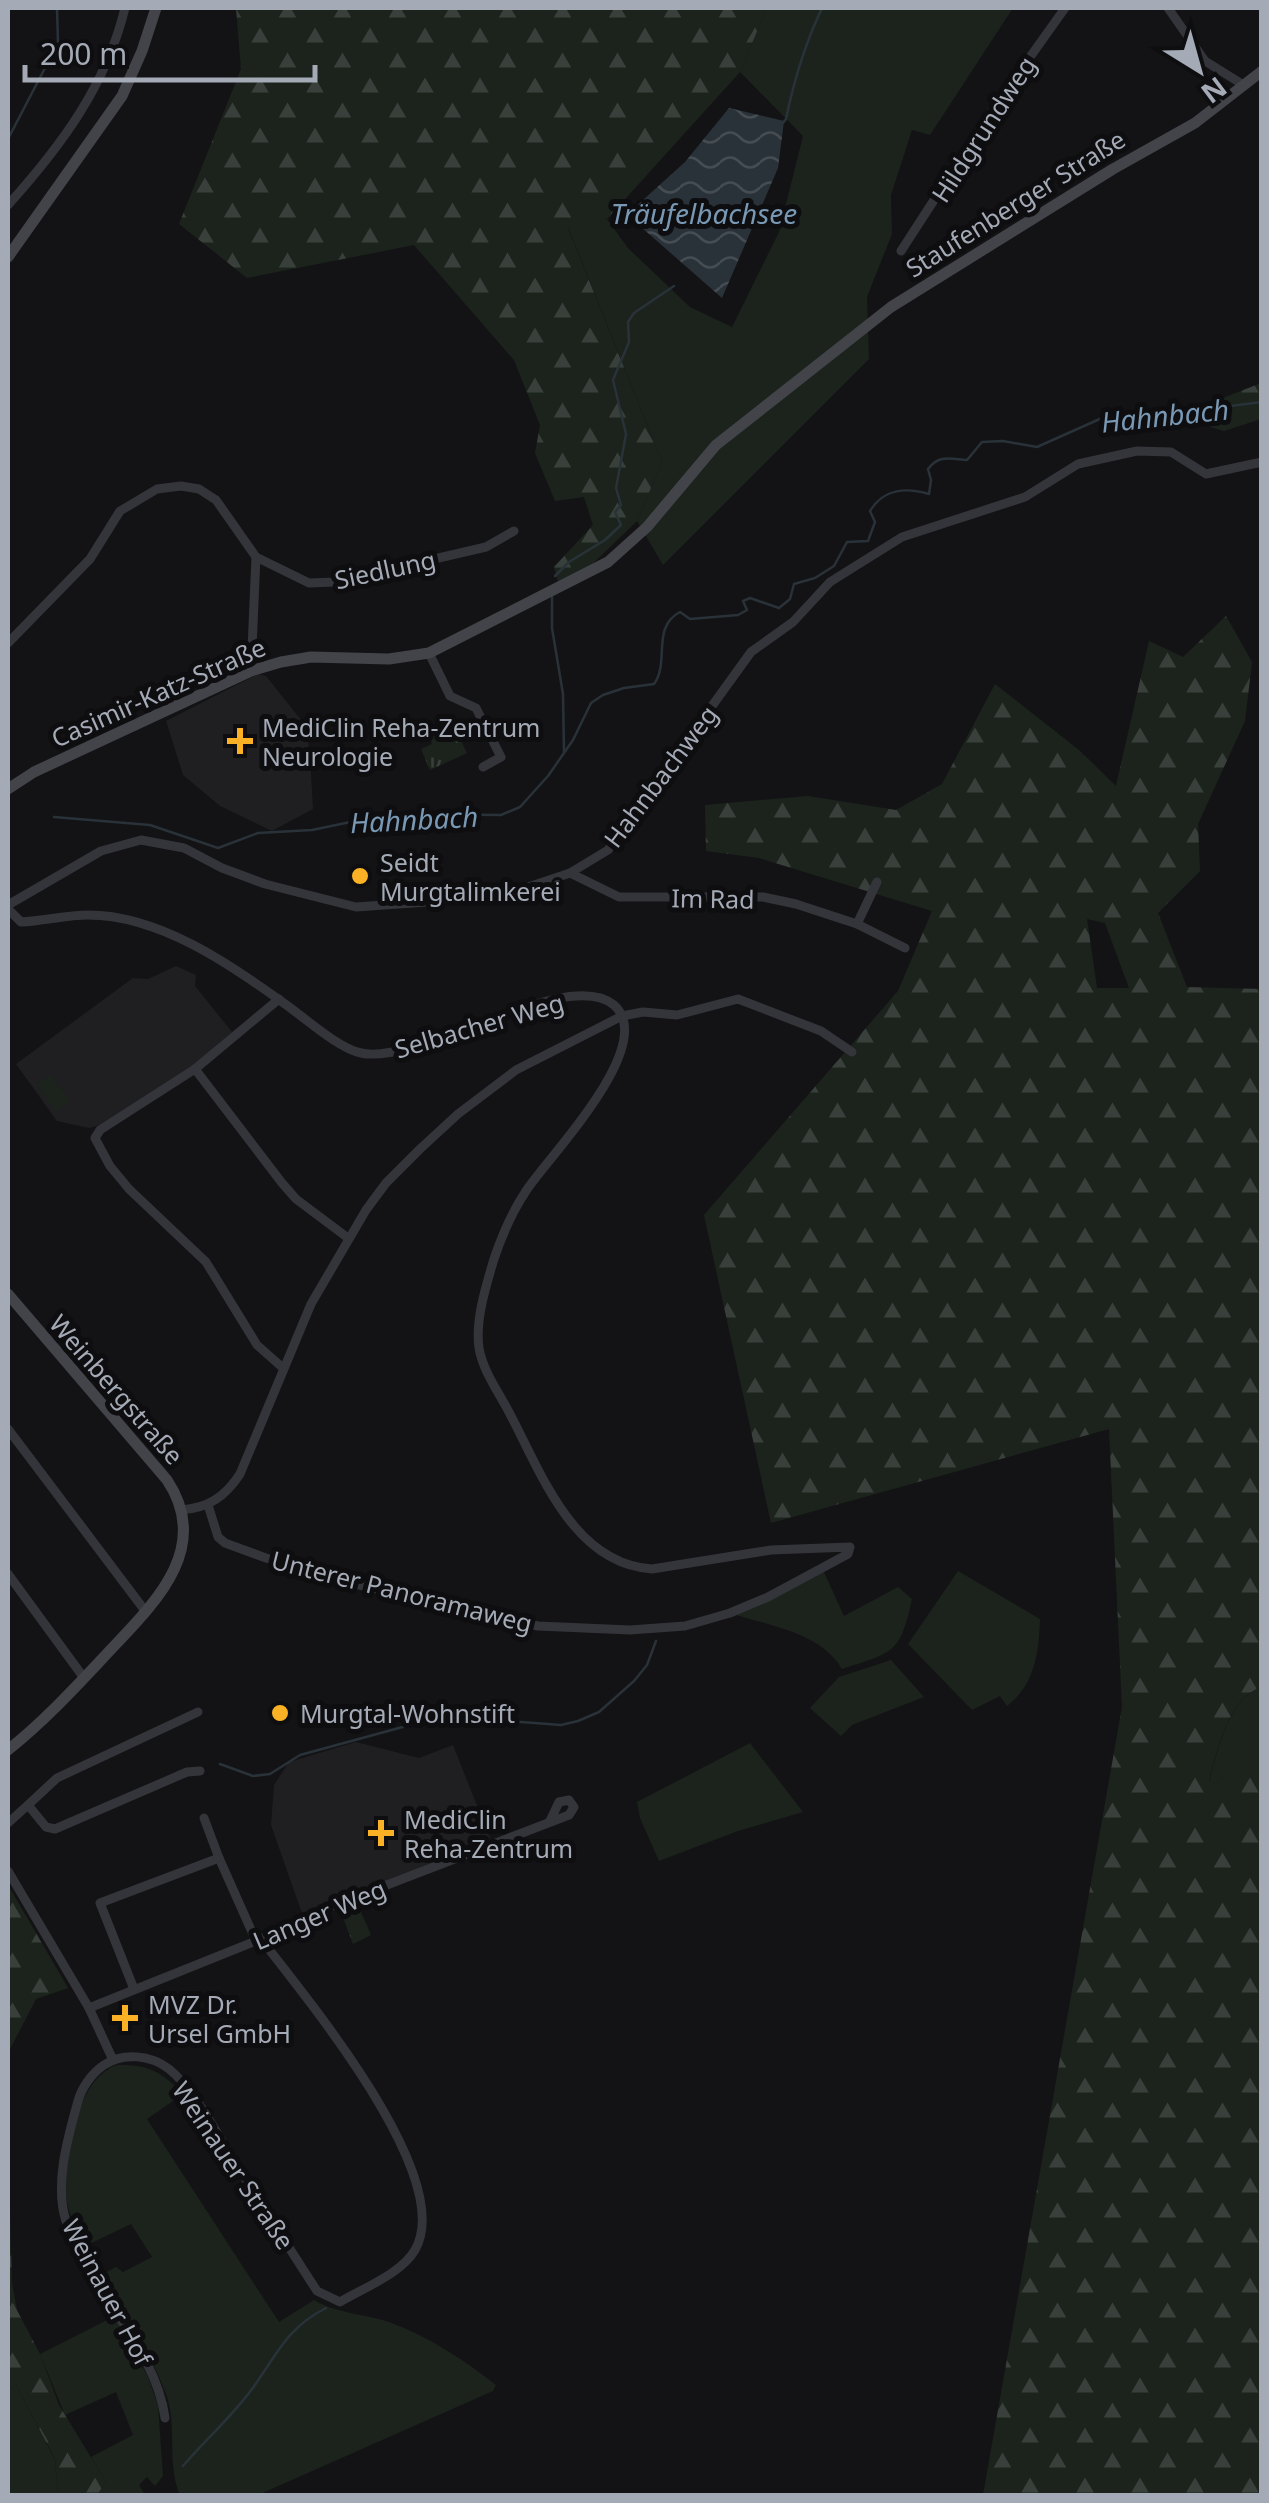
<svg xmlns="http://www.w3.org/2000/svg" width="1269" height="2503" font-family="'Noto Sans',sans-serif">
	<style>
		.built { fill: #1f1f22 }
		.green { fill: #1b231c }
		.forest { fill: url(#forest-firs); fill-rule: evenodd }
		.park { fill: url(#park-tufts) }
		.water { fill: url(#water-waves) }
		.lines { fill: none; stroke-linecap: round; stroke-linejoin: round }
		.stream { stroke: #293239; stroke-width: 2.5 }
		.street { stroke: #34353a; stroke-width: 9 }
		.secondary { stroke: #42444a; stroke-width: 11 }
		.poi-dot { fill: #fbb125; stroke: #0e0e10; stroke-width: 4 }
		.labels { text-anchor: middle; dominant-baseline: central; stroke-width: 10; stroke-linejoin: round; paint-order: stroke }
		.street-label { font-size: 25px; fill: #a4aab6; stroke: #0e0e10 }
		.poi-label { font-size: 25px; fill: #a4aab6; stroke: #0e0e10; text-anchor: start }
		.water-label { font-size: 28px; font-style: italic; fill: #7998b3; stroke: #0e0e10 }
	</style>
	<defs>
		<pattern id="forest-firs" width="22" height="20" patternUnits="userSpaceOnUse" patternTransform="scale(2.5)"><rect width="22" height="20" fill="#1b231c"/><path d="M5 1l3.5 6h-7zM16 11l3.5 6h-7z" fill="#39403b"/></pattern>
		<pattern id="park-tufts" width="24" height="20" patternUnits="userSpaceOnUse" patternTransform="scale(2.5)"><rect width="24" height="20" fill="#1b231c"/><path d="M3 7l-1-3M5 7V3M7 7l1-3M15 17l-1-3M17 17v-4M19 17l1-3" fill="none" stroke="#39403b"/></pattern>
		<pattern id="water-waves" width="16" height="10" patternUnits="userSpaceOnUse" patternTransform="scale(2.5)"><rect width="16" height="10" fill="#293239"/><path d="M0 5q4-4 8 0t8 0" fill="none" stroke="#454d53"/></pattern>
	</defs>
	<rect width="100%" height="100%" fill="#131315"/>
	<!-- built -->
	<g class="built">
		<polygon points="258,674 266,676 306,726 310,756 313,809 272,831 220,806 183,775 166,721"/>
		<polygon points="176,966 196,975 195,986 232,1032 194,1065 101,1125 89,1128 57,1121 16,1064 133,978 148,979"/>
		<polygon points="356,1742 419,1758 453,1745 491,1841 303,1916 271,1825 274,1785 289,1762"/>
	</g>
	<!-- green -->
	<g class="green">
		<polygon points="767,8 1013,8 930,135 912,130 891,195 892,234 867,297 869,359 663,565 637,521 662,462 568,227 607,219 628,248 690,307 732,327 779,232 803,136 740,72"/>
		<polygon points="50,1074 70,1101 56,1111 36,1085"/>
		<path d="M823,1570l21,46 54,-29 14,12c-12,56 -19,53 -70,70 -21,-36 -71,-43 -109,-55z"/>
		<path d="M958,1571l82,48c-1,33 -5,66 -33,87l-7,-10 -28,14 -64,-66z"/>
		<polygon points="891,1660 924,1697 852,1725 841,1736 810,1708 839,1677"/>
		<path d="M1261,1687l1,57 -3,7 -44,33 -6,-1c7,-30 20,-85 52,-96z"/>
		<polygon points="750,1743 803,1812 738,1831 659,1861 640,1818 637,1802"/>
		<path d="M117,2065c31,-1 45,7 66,29l-36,25 132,203 35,-22c21,13 51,14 75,22 39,14 75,38 107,63l-3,6 -235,104h-78c-14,-33 -2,-68 -14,-101 -15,-42 -44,-81 -67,-118l17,-9 7,5 29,-15 -21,-33 -48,23c-7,-17 -15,-33 -17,-52 -4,-37 11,-117 51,-130z"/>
		<polygon points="115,2316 148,2377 158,2405 163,2476 155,2486 147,2477 139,2485 145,2495 97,2495 106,2482 91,2457 133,2435 116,2392 65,2415 40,2354"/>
		<polygon points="16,2385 55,2460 58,2495 8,2495 8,2392"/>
	</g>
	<!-- forest -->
	<g class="forest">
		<polygon points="236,8 767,8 740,72 607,219 568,228 662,462 637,521 582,574 558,582 554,567 593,525 584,497 555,501 535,453 540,425 514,360 414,245 247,278 179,224 241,69"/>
		<polygon points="1261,383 1261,419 1224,431 1164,413 1213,402"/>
		<path d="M1226,616l26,46 -7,59 -47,103 2,47 -42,42 29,74 74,2v698c-32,11 -45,65 -52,95l6,2 43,-33 3,-7v751h-278l139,-788 -13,-278 -338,94 -67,-308 194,-224 34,-80 -173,-53 -53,-7 -1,-46 103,-9 88,14 46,-26 53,-100 84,66 37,36 33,-145 34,16zM1087,919l18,4 24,65h-32z"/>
		<polygon points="8,1885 68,1988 36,1999 8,2053"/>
		<polygon points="8,2145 12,2283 17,2310 40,2354 59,2405 106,2482 97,2495 58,2495 55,2459 16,2385 8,2392"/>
	</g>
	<!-- park -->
	<g class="park">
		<polygon points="452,723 467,753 430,770 421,749 432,744 428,733"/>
		<polygon points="360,1910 371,1935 353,1944 342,1915"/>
	</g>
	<!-- water -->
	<polygon class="water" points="729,108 784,121 778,168 722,298 633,220 633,209 685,162"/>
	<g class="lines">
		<!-- stream -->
		<g class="stream">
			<path d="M783,123l3,-4c8,-39 19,-75 36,-111"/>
			<polyline points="8,139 58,43 57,8"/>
			<polyline points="555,576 569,562 605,540 621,525 615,512 621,505 616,488 626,434 613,380 629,342 628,322 634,313 674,286"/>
			<polyline points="552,596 552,628 563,694 564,752"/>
			<path d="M54,817l96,8 68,23 40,-15 54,-3 77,-16 112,1 19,-8 28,-31 25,-36 18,-37 12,-8 21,-7 30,-4c16,-22 -3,-57 26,-72l10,7 48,-4 9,-5 -4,-9 7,-3 29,10 11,-9 4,-15 21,-6 19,-12 13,-24 21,-1 7,-19 -5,-11c13,-22 36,-24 59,-17l2,-14 -3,-11c11,-15 23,-10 39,-9l15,-18 21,-1 34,6 65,-29 85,-7 22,5 21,-10 32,-4"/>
			<polyline points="220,1764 253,1776 270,1774 300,1755 421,1722 458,1717 561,1725 578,1721 599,1712 634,1681 647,1665 656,1641"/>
			<path d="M183,2466c23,-27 54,-54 74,-84 22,-32 32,-55 69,-74"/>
		</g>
		<!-- street -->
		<g class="street">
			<polyline points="1168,8 1205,61 1242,84"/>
			<path d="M8,205c53,-59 98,-119 117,-197"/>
			<polyline points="901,251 993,109 1065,8"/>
			<polyline points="256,557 309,583 335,582 486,547 514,531"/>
			<polyline points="8,643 90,559 120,511 157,489 181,486 199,489 216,500 256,557 251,671"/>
			<polyline points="429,653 450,696 476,708 501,757 483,767"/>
			<polyline points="570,873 619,897 763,897 796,904 857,924 905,948"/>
			<polyline points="8,905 101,851 141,840 184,848 222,868 265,884 356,907 498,897 570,873 608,850 751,652 793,622 830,582 902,537 1025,497 1078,464 1137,451 1171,452 1206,474 1262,462"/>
			<path d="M8,909l13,13c23,-1 45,-7 67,-7 71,0 142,49 197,89 20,14 53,44 76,49 58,13 206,-88 253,-48 45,40 -66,152 -88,186 -14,21 -24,44 -32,68 -8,27 -19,61 -15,89 4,24 21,46 32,68 31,59 63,148 141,153l119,-19 79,-3 -2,7 -80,43 -38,16 -45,13 -55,4 -92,-4 -196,-45 -76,-23 -41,-15 -7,-6 -10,-32"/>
			<polyline points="857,924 877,882"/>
			<polyline points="279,999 195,1069 100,1130 95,1138 110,1166 129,1189 206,1262 257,1345 283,1368"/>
			<polyline points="195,1069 282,1183 296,1199 348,1238"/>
			<polyline points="8,1429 146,1612"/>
			<path d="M181,1510c27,-2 44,-13 59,-36l71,-170 55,-94 20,-27 34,-34 38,-35 58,-44 106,-54 21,-4 34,3 61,-16 83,32 31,21"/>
			<polyline points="8,1574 84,1678"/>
			<polyline points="28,1805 57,1778 198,1712"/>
			<polyline points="204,1818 219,1858"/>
			<polyline points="8,1823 28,1805 46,1827 55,1829 187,1772 200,1771"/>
			<polyline points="8,1871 89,2008 113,2060"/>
			<polyline points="134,1989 100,1903 219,1858 256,1941"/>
			<polyline points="89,2008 256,1941 327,1908 569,1815 574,1807 569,1800 559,1802 550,1821"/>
			<path d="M165,2418c-9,-71 -78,-129 -99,-197 -12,-37 2,-84 12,-120 4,-14 14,-28 26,-36 19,-13 47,-10 65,4 23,18 46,61 62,87 28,45 57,90 86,135l23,11c23,-14 61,-28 75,-52 42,-73 -110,-253 -154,-311"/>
		</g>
		<!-- secondary -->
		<g class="secondary">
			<polyline points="8,257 122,96 142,51 156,8"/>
			<polyline points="8,789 34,772 251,671 281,662 311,657 389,659 429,653 608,562 647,527 716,445 891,307 1113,169 1195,123 1262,71"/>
			<path d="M8,1294l159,186c48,72 -19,129 -65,179 -30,32 -60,64 -94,91"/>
		</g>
	</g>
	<!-- markers -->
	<g class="poi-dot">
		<path d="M235 726h10v10h10v10h-10v10h-10v-10h-10v-10h10z"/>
		<circle cx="360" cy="876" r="10"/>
		<circle cx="280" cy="1713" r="10"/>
		<path d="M376 1818h10v10h10v10h-10v10h-10v-10h-10v-10h10z"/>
		<path d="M120 2003h10v10h10v10h-10v10h-10v-10h-10v-10h10z"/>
	</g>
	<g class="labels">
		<!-- street labels -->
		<g class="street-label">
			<text transform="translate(983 129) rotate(-57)">Hildgrundweg</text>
			<text transform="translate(1015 203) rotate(-32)">Staufenberger Straße</text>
			<text transform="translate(385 569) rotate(-12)">Siedlung</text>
			<text transform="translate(158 692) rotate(-24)">Casimir-Katz-Straße</text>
			<text transform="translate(660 776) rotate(-53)">Hahnbachweg</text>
			<text transform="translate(713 898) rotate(1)">Im Rad</text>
			<text transform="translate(479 1025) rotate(-16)">Selbacher Weg</text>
			<text transform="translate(117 1389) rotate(49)">Weinbergstraße</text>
			<text transform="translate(402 1591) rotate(14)">Unterer Panoramaweg</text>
			<text transform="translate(319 1914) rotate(-23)">Langer Weg</text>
			<text transform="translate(234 2165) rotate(56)">Weinauer Straße</text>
			<text transform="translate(108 2292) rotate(62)">Weinauer Hof</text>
		</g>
		<!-- poi labels -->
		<g class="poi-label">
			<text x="262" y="727">MediClin Reha-Zentrum<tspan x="262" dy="29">Neurologie</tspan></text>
			<text x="380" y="862">Seidt<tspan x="380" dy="29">Murgtalimkerei</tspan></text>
			<text x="300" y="1713">Murgtal-Wohnstift</text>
			<text x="404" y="1819">MediClin<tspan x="404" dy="29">Reha-Zentrum</tspan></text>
			<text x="148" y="2004">MVZ Dr.<tspan x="148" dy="29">Ursel GmbH</tspan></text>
		</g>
		<!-- water labels -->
		<g class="water-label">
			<text x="704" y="213">Träufelbachsee</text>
			<text transform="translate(1165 415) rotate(-6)">Hahnbach</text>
			<text transform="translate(414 819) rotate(-3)">Hahnbach</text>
		</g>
	</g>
	<!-- border -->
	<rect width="1269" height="2503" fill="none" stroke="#a4aab6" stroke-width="20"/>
	<!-- north arrow -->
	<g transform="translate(1199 70) rotate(143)" stroke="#0e0e10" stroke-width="8" paint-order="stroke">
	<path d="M0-8L18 38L0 25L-18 38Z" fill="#a4aab6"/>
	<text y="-15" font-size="28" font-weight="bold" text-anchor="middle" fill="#a4aab6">N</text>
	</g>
	<!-- scale -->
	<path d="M25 65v15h290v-15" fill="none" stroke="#a4aab6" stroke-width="5"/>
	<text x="40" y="65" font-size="30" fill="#a4aab6" stroke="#0e0e10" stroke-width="8" paint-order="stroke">200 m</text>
</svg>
